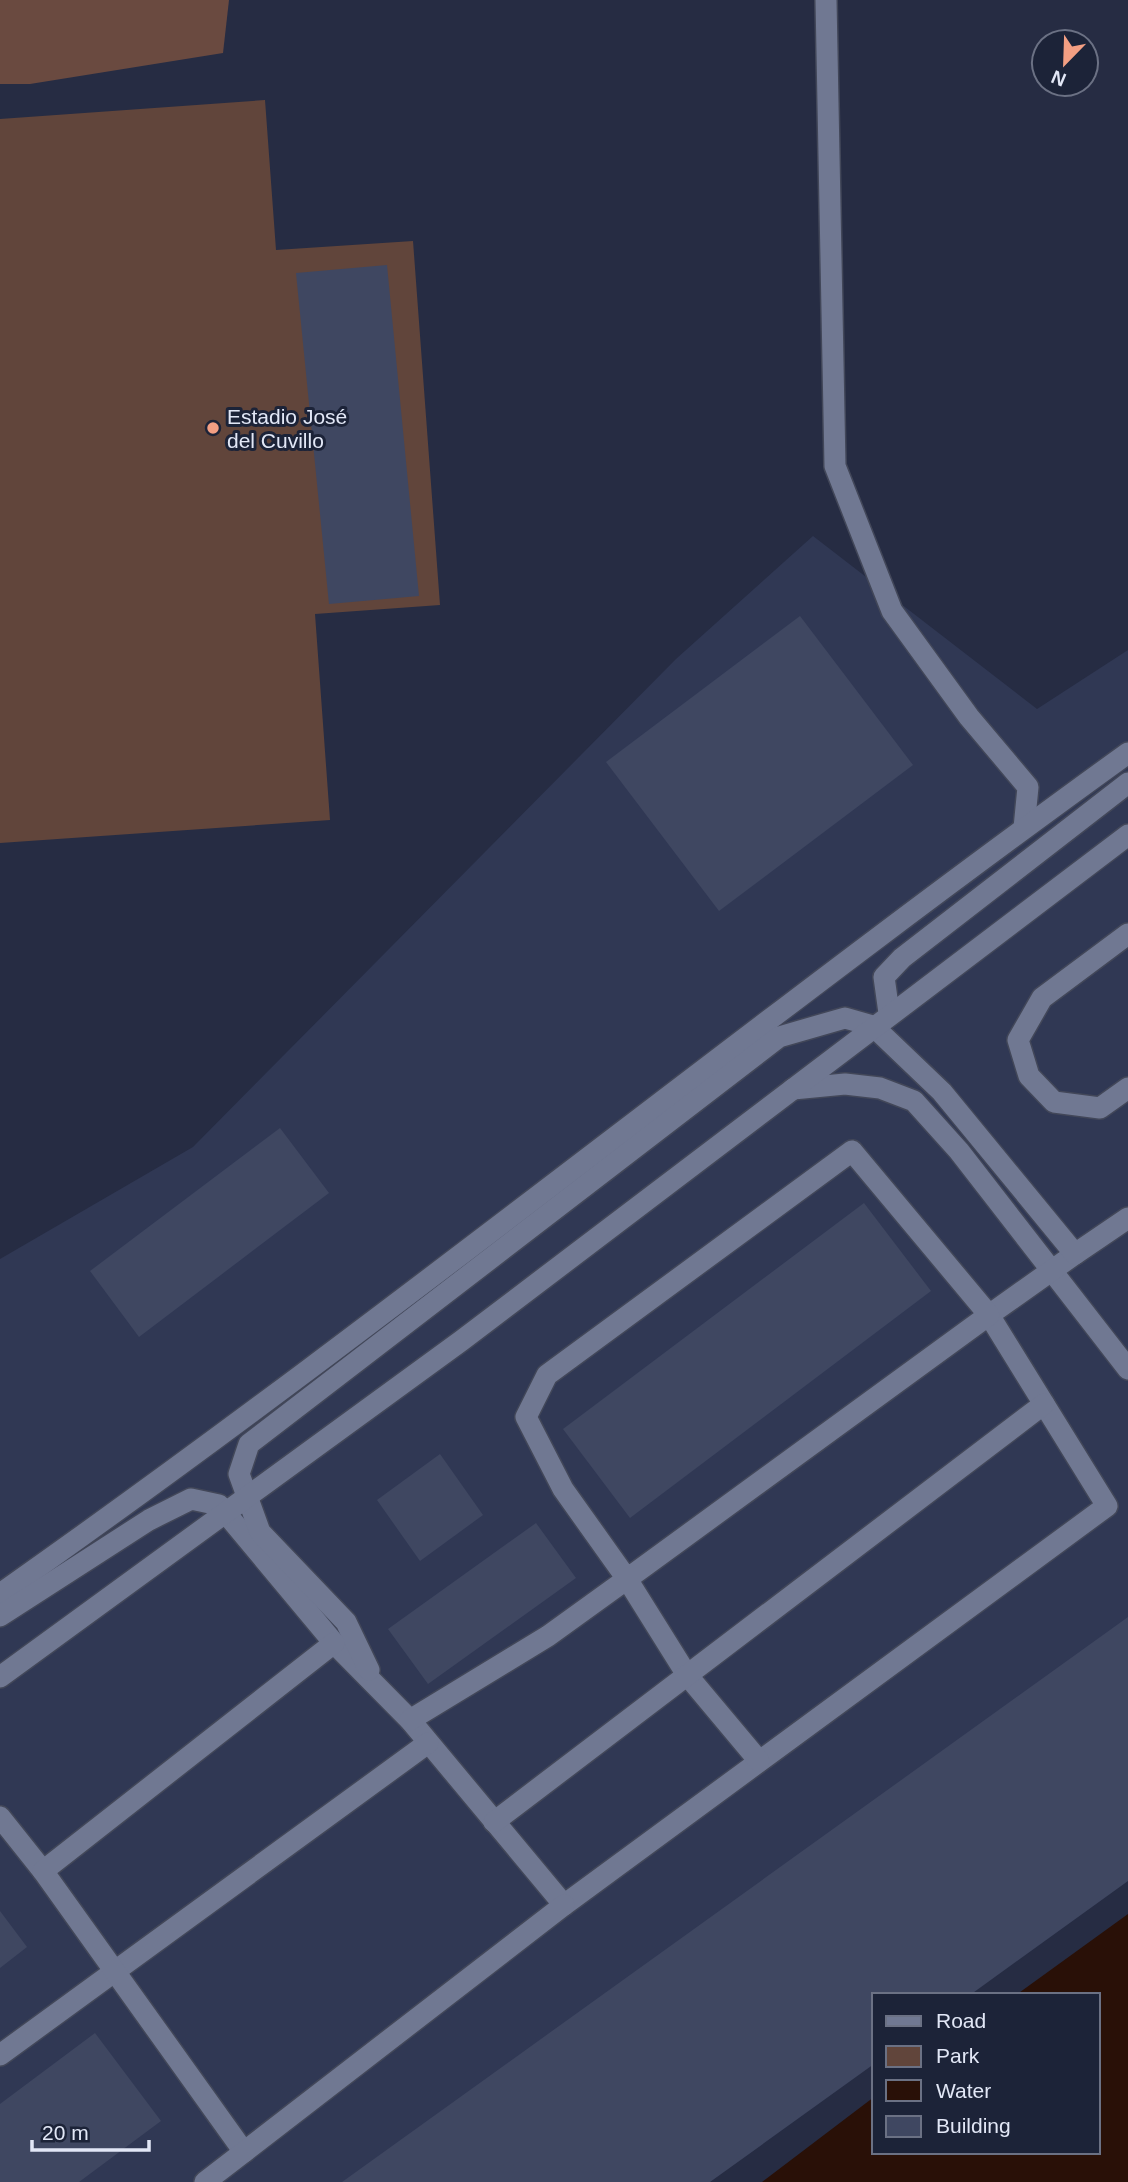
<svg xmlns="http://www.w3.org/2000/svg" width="1128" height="2182" font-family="Arial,sans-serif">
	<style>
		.built { fill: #303854 }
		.green { fill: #61453b }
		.forest { fill: #6a4a40 }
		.water { fill: #291007 }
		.building { fill: #3f4761 }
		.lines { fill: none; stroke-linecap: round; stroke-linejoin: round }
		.minor-casing { stroke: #424759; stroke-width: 24 }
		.minor { stroke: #707892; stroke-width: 21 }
		.poi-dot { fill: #f39f83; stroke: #1c2338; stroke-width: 2.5 }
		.labels { text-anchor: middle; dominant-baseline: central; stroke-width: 6; stroke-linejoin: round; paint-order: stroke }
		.poi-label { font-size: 21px; fill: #e2e7f6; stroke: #1c2338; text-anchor: start }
	</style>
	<rect width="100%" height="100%" fill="#262c43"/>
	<!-- built -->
	<polygon class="built" points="813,536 1037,709 1128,650 1128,1859 874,1995 874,2050 700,2182 0,2182 0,1259 193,1147 676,659"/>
	<!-- green -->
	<polygon class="green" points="265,100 276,250 413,241 440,605 315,614 330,820 0,843 0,119"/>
	<!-- forest -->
	<polygon class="forest" points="0,0 229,0 223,53 30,84 0,84"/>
	<!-- water -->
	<polygon class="water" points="1128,1914 1128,2182 762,2182 874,2097 874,2152 1098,2152 1098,1995 1016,1995"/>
	<!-- building -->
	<g class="building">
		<polygon points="387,265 419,596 329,604 296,273"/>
		<polygon points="800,616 913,765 719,911 606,762"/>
		<polygon points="280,1128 329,1193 139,1337 90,1271"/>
		<polygon points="864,1203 931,1291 630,1518 563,1429"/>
		<polygon points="440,1454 483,1515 420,1561 377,1500"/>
		<polygon points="536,1523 576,1578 428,1684 388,1629"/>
		<polygon points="1128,1617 1128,1881 970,1995 874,1995 874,2064 710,2182 342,2182"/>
		<polygon points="0,1911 27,1947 0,1968"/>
		<polygon points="95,2033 161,2121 79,2182 0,2182 0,2104"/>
	</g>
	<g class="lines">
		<defs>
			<g id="minor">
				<polyline points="826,0 835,466 892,611 969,717 1028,787 1024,828"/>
				<polyline points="1128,934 1042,998 1018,1040 1029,1076 1054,1102 1100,1108 1128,1088"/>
				<polyline points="889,1013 884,977 902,958 1128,783"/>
				<polyline points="793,1089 845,1084 880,1088 914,1101 959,1151 1128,1369"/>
				<path d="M0,1594c384,-270 748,-567 1128,-841"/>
				<polyline points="0,1616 149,1520 191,1499 219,1505 334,1643 410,1720 564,1905 1107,1506 989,1315 1075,1254"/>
				<polyline points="369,1670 346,1622 260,1532 239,1474 249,1444 779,1037 845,1018 873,1026 942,1092 1075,1254 1128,1218"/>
				<polyline points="0,1677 461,1341 1128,835"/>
				<polyline points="410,1720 548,1636 627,1579 563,1489 526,1417 547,1375 852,1151 989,1315 627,1579 687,1675 759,1761"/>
				<polyline points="0,1817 43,1871"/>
				<polyline points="494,1822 1044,1404"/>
				<polyline points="0,2055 428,1743"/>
				<polyline points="244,2152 43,1871 334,1643"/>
				<polyline points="205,2182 564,1905"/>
			</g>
		</defs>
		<!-- minor casing -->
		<use href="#minor" class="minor-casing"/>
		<!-- minor -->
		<use href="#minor" class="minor"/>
	</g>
	<!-- markers -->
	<circle class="poi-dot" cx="213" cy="428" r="7"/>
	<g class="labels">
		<!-- poi labels -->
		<g class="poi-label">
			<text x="227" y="416">Estadio José<tspan x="227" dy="24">del Cuvillo</tspan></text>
		</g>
	</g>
	<!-- legend -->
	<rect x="872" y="1993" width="228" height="161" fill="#1c2338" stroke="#6b7184" stroke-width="2"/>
	<rect x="886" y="2016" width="35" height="10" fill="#707892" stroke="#6b7184" stroke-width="2"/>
	<text x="936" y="2028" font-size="21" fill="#e2e7f6">Road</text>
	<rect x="886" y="2046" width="35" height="21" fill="#61453b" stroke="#6b7184" stroke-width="2"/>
	<text x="936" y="2063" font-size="21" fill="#e2e7f6">Park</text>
	<rect x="886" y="2080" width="35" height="21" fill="#291007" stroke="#6b7184" stroke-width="2"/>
	<text x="936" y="2098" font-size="21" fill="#e2e7f6">Water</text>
	<rect x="886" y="2116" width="35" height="21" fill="#3f4761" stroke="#6b7184" stroke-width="2"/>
	<text x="936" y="2133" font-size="21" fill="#e2e7f6">Building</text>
	<!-- north arrow -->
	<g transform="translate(1065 63) rotate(203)"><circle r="33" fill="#1c2338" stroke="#6b7184" stroke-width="2"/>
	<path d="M0-5L12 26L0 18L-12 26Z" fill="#f39f83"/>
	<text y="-10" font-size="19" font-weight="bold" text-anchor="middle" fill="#e2e7f6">N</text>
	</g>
	<!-- scale -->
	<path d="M32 2140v10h117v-10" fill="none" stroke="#e2e7f6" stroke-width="3.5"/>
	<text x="42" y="2140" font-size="21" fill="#e2e7f6" stroke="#1c2338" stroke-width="5" paint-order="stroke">20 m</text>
</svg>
